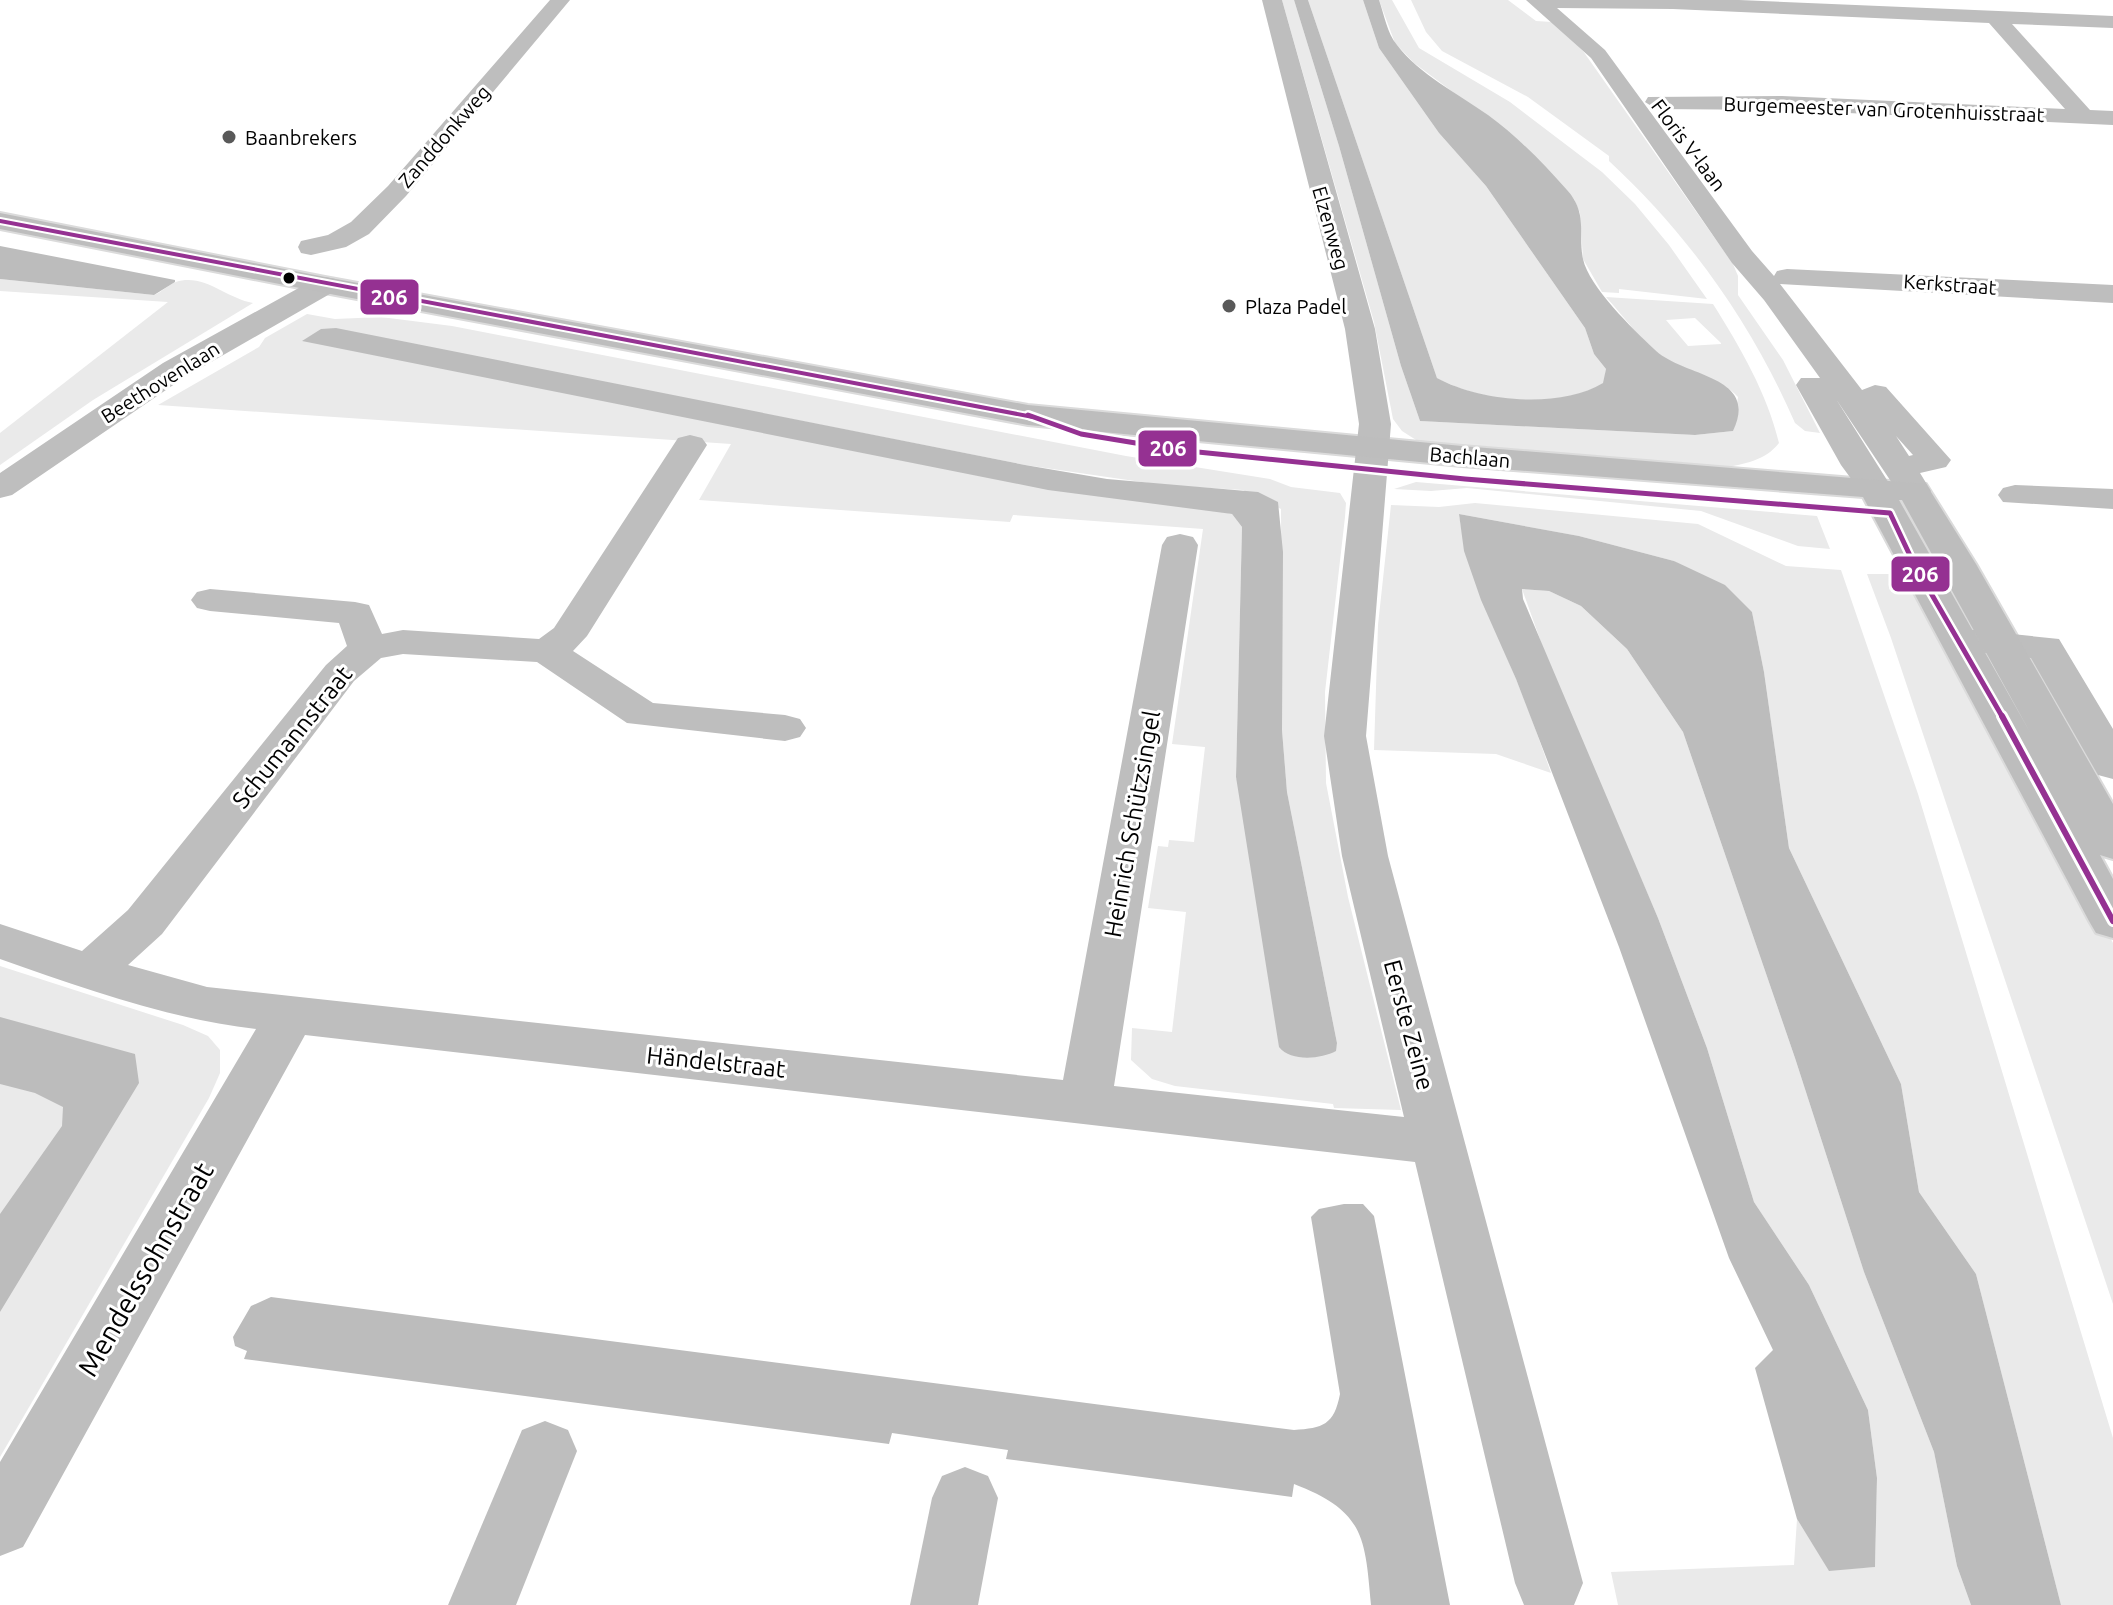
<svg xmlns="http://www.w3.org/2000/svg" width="2113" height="1605" font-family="Ubuntu,sans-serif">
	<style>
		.green { fill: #eaeaea; fill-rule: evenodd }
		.water { fill: #bcbcbc }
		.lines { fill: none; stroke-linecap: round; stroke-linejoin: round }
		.major-casing { stroke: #dbdbdb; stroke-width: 4 }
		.minor { fill: #bebebe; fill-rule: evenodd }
		.major { fill: #bdbdbd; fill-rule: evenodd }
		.bus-1-far2-casing { stroke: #fff; stroke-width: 8 }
		.bus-1-far1-casing { stroke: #fff; stroke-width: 10 }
		.bus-1-casing { stroke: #fff; stroke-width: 12 }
		.bus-1-far2 { stroke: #953192; stroke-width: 4 }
		.bus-1-far1 { stroke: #953192; stroke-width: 5 }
		.bus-1 { stroke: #953192; stroke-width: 6 }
		.poi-dot { fill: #595959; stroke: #fff; stroke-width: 3 }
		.bus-dot { fill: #000; stroke: #fff; stroke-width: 3 }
		.labels { text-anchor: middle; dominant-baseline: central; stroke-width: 6; stroke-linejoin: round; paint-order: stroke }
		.far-street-label { font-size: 20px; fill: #000; stroke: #fff }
		.far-poi-label { font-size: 20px; fill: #000; stroke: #fff; text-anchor: start }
		.street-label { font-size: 24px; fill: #000; stroke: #fff }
		.near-street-label { font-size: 28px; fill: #000; stroke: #fff }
		.line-badge { stroke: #fff; stroke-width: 3 }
		.badge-label { font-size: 22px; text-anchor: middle; font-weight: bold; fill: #fff }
	</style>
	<rect width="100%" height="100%" fill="#fff"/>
	<!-- green -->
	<g class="green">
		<path d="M1282,0h12l45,146 62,220 19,55 275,14 38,-4 5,-34c-19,-21 -44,-20 -66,-34 -26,-15 -46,-44 -66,-66l107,7c27,43 54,89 66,139 -14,18 -35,21 -57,25l-298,-23 -22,-14 -9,-12 -19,-97zM1695,318l26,25v1l-33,2 -22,-26z"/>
		<path d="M1308,0h55l16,48 60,85 47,53 99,142 9,26 12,15 -2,14c-46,27 -121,20 -167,-5z"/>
		<polygon points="1379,0 1392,0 1419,48 1510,102 1602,172 1635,204 1669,245 1707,299 1619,289 1619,293 1602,292 1583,259 1580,213 1574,199 1524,145 1414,63 1395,43"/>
		<path d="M1411,0h97l28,21 16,1 31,29 150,213 5,12v19l45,65 37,73 -15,-2 -10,-8c-43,-99 -106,-188 -186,-262v-5l-81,-59 -86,-46 -16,-19z"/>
		<path d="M0,279l154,16c8,-3 14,-10 22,-13 28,-9 51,17 77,21l-160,97 -93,65v-32l168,-131 -168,-11z"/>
		<path d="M307,314l28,5 46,-2 71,9 674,130 144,23 21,8 49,6 6,10 -1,14 -20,175 1,91 22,114 53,213 -67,-2 -1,-4 -158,-18 -23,-7 -21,-19 1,-32 40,4 14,-120 -38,-4 10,-62 10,1 1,-7 25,2 11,-95 -33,-3 31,-215 -190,-14 -3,7 -311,-22 32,-56 -573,-39 101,-58 6,-9zM329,328l696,137 137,20 81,5 38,19 1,221 5,62 50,251 -2,8 -99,-274 6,-250 -10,-13z"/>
		<polygon points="1416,482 1817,516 1830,549 1798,546 1701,511 1467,488 1431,491 1394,489"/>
		<path d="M1475,503l223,21 88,42 55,4 77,224 195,644v167h-52l-85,-331 -57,-82 -18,-108 -112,-236 -25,-176 -12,-60 -78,-51 -95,-25 -120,-22c8,61 35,110 57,165 13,31 24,63 35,94l-55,-19 -122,-4 4,-125 13,-120 48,2z"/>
		<polygon points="1867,574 1907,574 1988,705 2113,943 2113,1304 1891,638"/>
		<polygon points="1522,589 1549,591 1581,606 1627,649 1683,732 1795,1058 1864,1272 1934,1452 1957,1566 1971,1605 1618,1605 1611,1572 1794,1565 1797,1519 1829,1570 1875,1567 1877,1478 1868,1410 1809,1285 1754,1202 1707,1048 1658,918 1551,670"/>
		<polygon points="0,966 183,1025 208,1036 220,1050 220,1073 209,1098 0,1457"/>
	</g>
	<!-- water -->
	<g class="water">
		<path d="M1294,0h14l129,378c44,24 123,31 166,5l3,-14 -12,-15 -9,-26 -99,-142 -47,-53 -60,-85 -16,-48h16c5,14 8,33 18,45 23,30 60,48 91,70 29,21 55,48 79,75 21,23 11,44 16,69 6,28 50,70 71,90 29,29 106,25 79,82l-38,4 -275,-14 -19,-55 -62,-220z"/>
		<polygon points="0,246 175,280 175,282 154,295 0,279"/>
		<path d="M336,328l689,137 82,14 151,13 20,10 5,50 -1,178 5,62 50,251 -1,8c-15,8 -45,11 -57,-4l-43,-270 6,-250 -10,-13 -184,-24 -746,-149 19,-12z"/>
		<polygon points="1459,514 1579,536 1674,561 1725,585 1752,612 1764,672 1789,848 1901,1084 1919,1192 1976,1274 2061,1605 1971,1605 1957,1566 1934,1452 1864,1272 1795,1058 1683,732 1627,649 1581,606 1549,591 1522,589 1523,599 1658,918 1707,1048 1754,1202 1809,1285 1868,1410 1877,1478 1875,1567 1829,1571 1797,1519 1755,1368 1773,1350 1729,1258 1619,947 1516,679 1481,600 1464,551"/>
		<polygon points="0,1017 135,1054 139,1083 0,1312 0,1214 62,1126 63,1107 35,1093 0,1084"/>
		<path d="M1344,1204h19l11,12 76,389h-79c-6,-69 -7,-94 -77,-121l-2,13 -286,-38 2,-9 -116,-17 -3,11 -645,-85 3,-8 -12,-5 -2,-9 18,-31 20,-9 1023,133c29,-2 40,-5 46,-36l-29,-177 8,-8z"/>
	</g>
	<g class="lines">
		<defs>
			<path id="major" d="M0,213l325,64 703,128 434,41 464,38 50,80 137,240v55l-13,-4 13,24v59l-17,-5 -7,-12 -226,-424 -401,-31 -434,-41 -703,-132 -325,-64zM1899,500h3l129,234z"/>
		</defs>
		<!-- major casing -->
		<use href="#major" class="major-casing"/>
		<!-- minor -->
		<g class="minor">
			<polygon points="550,0 570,0 406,196 369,234 346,247 311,255 301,253 298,247 301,241 328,235 351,222 388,186"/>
			<path d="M1262,0h20l93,329 16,95 -25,312 22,120 195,727 -9,22h-50l-9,-22 -100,-421 -1110,-127 -282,512 -23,9v-94l256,-433c-88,-10 -173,-41 -256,-70v-35l82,27 46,-41 198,-245 21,-19 -8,-23 -129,-12 -13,-3 -6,-8 6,-8 13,-3 145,13 14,3 13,29 21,-4 136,9 15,-11 124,-190 12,-3 12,3 5,7 -120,191 -14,15 80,52 132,12 15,4 6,9 -6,9 -15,4 -158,-18 -90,-61 -134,-8 -22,4 -27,23 -192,253 -34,31 79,22 856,93 99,-535 5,-8 13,-3 13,3 5,8 -84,541 290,31 -62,-261 -18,-120 35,-312 -14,-95z"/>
			<path d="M1526,0h213l374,16v12l-101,-4 78,86 23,1v14l-331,-15 -126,-1 -11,-7 3,-5 134,-1 283,13 -76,-86 -316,-14 -116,-1 48,42 147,201 22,25 3,-5 10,-2 326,16v18l-333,-19 82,106 13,-5 11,2 65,73 -5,7 -26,6 11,18 -5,7 -12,3 -12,-3 -66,-99 56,89 -5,7 -12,3 -12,-3 -22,-30 -45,-80 5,-7h19l-56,-78 -32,-37 -141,-205zM1896,436l17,19 -4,1z"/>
			<polygon points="325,277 335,279 339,285 335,291 185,377 12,495 0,498 0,473 163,363 315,279"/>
			<polygon points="2015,485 2113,489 2113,509 2003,502 1998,495 2003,488"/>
			<polygon points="1964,629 2059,639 2113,729 2113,779 2098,775 2031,658 1950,649 1944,641 1950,633"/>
			<polygon points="545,1421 568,1430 577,1451 516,1605 448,1605 522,1430"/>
			<polygon points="965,1467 988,1476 998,1498 978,1605 910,1605 932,1498 942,1476"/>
		</g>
		<!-- major -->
		<use href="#major" class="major"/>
		<defs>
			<polyline id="bus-1-far2" points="0,221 1033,417"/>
			<polyline id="bus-1-far1" points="1028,415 1081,434 1178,450 1465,479 1890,513 1913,562 2003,718"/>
			<polyline id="bus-1" points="2002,716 2113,921"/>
		</defs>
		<!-- bus-1-far2 casing -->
		<use href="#bus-1-far2" class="bus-1-far2-casing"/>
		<!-- bus-1-far1 casing -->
		<use href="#bus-1-far1" class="bus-1-far1-casing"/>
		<!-- bus-1 casing -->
		<use href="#bus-1" class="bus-1-casing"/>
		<!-- bus-1-far2 -->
		<use href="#bus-1-far2" class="bus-1-far2"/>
		<!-- bus-1-far1 -->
		<use href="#bus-1-far1" class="bus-1-far1"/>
		<!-- bus-1 -->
		<use href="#bus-1" class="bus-1"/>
	</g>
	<!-- markers -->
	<g class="poi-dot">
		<circle cx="229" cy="137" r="8"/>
		<circle cx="1229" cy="306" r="8"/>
	</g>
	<circle class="bus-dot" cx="289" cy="278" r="7"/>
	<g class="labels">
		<!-- far-street labels -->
		<g class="far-street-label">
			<text transform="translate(1884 109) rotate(2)">Burgemeester van Grotenhuisstraat</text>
			<text transform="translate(444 136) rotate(-49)">Zanddonkweg</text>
			<text transform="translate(1689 145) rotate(53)">Floris V-laan</text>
			<text transform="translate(1331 228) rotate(74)">Elzenweg</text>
			<text transform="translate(1950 284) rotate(4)">Kerkstraat</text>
			<text transform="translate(160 382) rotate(-32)">Beethovenlaan</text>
			<text transform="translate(1470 457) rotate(5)">Bachlaan</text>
		</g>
		<!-- far-poi labels -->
		<g class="far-poi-label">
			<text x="245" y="137">Baanbrekers</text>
			<text x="1245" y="306">Plaza Padel</text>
		</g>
		<!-- street labels -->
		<g class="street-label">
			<text transform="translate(292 737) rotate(-51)">Schumannstraat</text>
			<text transform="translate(1132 824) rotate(-80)">Heinrich Schützsingel</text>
			<text transform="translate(1409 1025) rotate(75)">Eerste Zeine</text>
			<text transform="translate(716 1062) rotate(6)">Händelstraat</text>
		</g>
		<!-- near-street labels -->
		<g class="near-street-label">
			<text transform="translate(145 1269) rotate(-60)">Mendelssohnstraat</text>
		</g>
	</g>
	<g class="line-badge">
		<rect x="359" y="278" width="61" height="38" rx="8" fill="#953192"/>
		<rect x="1137" y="429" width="61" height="39" rx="8" fill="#953192"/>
		<rect x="1890" y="555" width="61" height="38" rx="8" fill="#953192"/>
	</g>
	<g class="badge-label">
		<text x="389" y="305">206</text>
		<text x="1168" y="456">206</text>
		<text x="1920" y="582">206</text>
	</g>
</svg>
